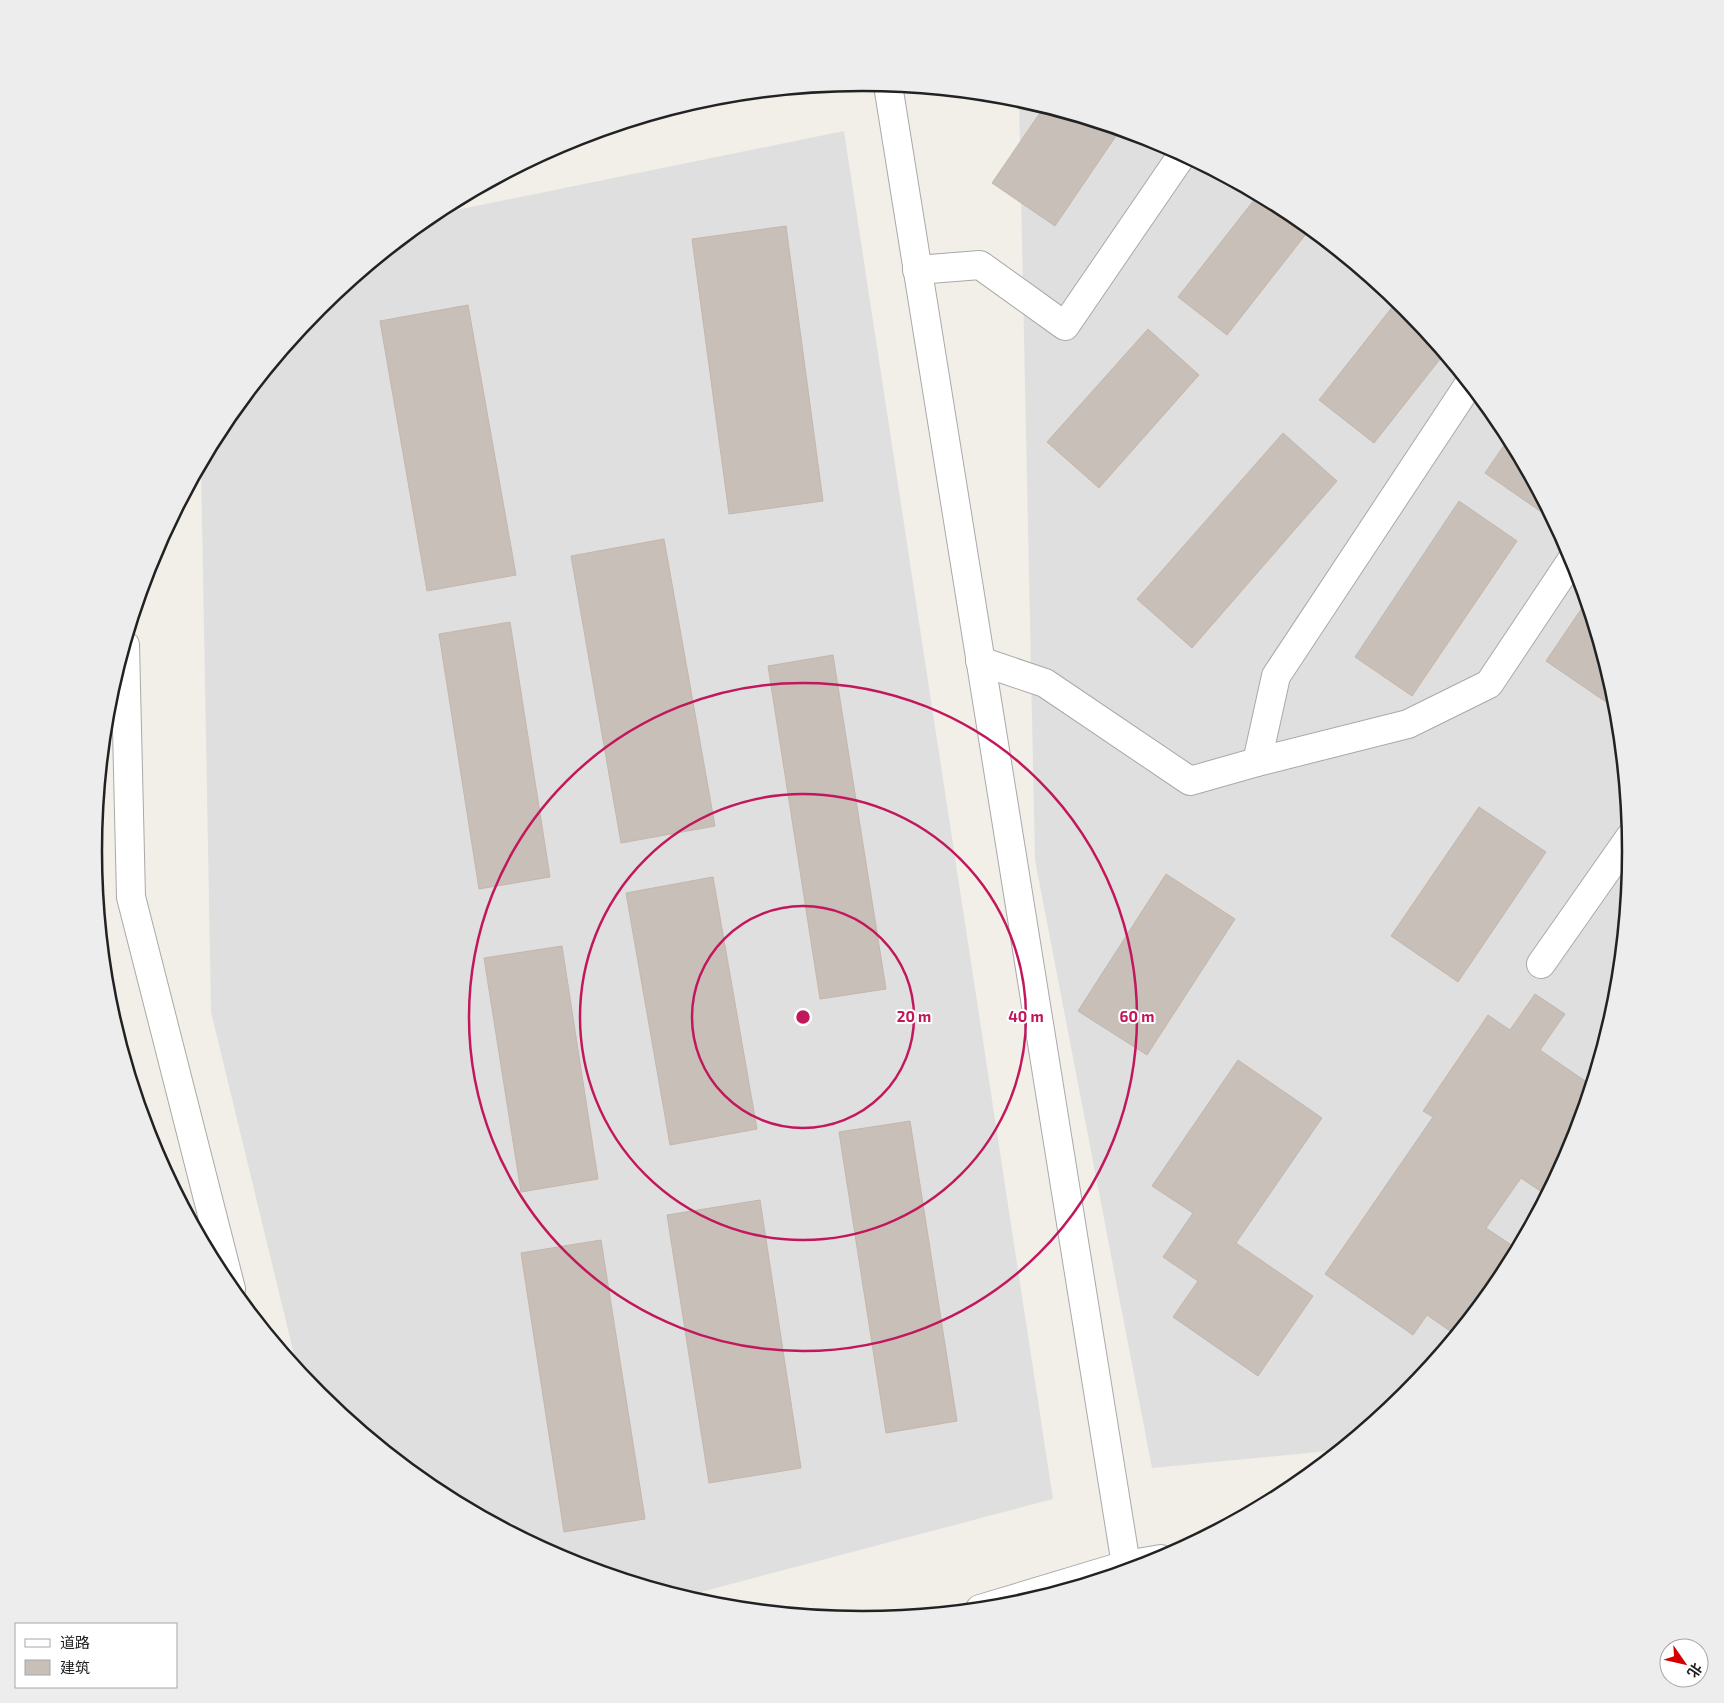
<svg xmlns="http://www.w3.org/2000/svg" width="1724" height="1703" font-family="'Exo 2','Noto Sans SC',sans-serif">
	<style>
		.residential { fill: #e0dfdf }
		.building { fill: #c7bfb8; stroke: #c4b6ab }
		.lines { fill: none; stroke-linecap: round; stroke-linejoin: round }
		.minor-casing { stroke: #a9a9a9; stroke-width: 30 }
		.minor { stroke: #fff; stroke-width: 28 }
		.ring { fill: none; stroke: #c2185b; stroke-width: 2.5 }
		.rim { fill: none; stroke: #222; stroke-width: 2.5 }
		.centre { fill: #c2185b; stroke: #fff; stroke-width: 2.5 }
		.ring-label { font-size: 15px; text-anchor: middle; font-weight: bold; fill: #c2185b; stroke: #fff; stroke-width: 4; stroke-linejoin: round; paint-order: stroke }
	</style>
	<rect width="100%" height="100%" fill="#f2efe9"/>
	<!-- residential -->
	<g class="residential">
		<polygon points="1019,99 1157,141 1289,212 1406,308 1502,425 1573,557 1616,702 1631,852 1627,895 1616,1002 1572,1146 1501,1279 1406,1395 1339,1450 1152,1468 1035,860"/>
		<polygon points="844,131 1053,1499 682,1597 567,1562 435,1491 318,1395 298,1371 211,1012 201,465 223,424 318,308 432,215"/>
	</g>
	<!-- building -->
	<g class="building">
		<polygon points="1044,107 1120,130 1055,226 992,183"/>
		<polygon points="1258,195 1289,212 1310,229 1227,335 1178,297"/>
		<polygon points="786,226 823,501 729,514 692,239"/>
		<polygon points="1397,301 1406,308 1444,354 1374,443 1319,400"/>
		<polygon points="468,305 516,575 427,591 380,321"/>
		<polygon points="1148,329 1199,375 1099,488 1047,442"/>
		<polygon points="1283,433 1337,481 1192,648 1137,599"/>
		<polygon points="1509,438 1544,504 1540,511 1485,473"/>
		<polygon points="1459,501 1517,541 1412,696 1355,657"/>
		<polygon points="664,539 715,826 621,843 571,556"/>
		<polygon points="1586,602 1613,692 1606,702 1546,661"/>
		<polygon points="510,622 550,877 479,889 439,634"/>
		<polygon points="833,655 886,989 820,999 768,666"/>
		<polygon points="1479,807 1546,852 1458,982 1391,936"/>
		<polygon points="1166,874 1235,919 1147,1055 1078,1011"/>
		<polygon points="713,877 757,1129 670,1145 626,893"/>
		<polygon points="562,946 598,1179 521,1192 484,958"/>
		<polygon points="1535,994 1565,1014 1540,1050 1591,1085 1572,1146 1546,1195 1521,1178 1486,1228 1513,1246 1453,1333 1427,1315 1413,1335 1325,1274 1433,1117 1423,1111 1488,1015 1510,1030"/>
		<polygon points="1238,1060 1322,1118 1236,1243 1313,1296 1258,1376 1173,1317 1198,1281 1163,1257 1193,1213 1152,1186"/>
		<polygon points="910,1121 957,1421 886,1433 839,1132"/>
		<polygon points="760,1200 801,1468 709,1483 667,1215"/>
		<polygon points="601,1240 645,1519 564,1532 521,1253"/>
	</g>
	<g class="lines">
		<defs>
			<g id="minor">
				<polyline points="888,85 1126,1565 1128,1571"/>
				<polyline points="917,270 980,265 1065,326 1182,155"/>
				<polyline points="125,645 131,897 231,1289"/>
				<polyline points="980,661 1045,683 1190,781 1257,762 1408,724 1489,684 1573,558"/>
				<polyline points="1257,762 1276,676 1469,384"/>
				<polyline points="1541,964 1630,837"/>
				<polyline points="980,1609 1126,1565 1161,1559"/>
			</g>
		</defs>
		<!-- minor casing -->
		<use href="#minor" class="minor-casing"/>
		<!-- minor -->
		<use href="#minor" class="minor"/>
	</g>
	<!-- distance rings -->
	<g class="ring">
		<circle cx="803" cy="1017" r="111"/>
		<circle cx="803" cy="1017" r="223"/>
		<circle cx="803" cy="1017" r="334"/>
	</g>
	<!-- crop -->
	<path d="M0 0H1724V1703H0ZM102 851a760 760 0 1 1 1520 0a760 760 0 1 1-1520 0Z" fill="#ededed" fill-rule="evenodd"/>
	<path class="rim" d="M102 851a760 760 0 1 1 1520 0a760 760 0 1 1-1520 0Z"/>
	<circle cx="803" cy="1017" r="8" class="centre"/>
	<g class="ring-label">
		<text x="914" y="1022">20 m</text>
		<text x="1026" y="1022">40 m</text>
		<text x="1137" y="1022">60 m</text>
	</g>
	<!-- legend -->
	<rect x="15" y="1623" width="162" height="65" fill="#ffffff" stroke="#a7a7a7"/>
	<rect x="25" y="1639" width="25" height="8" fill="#ffffff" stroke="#a7a7a7"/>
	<text x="60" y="1648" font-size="15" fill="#222222">道路</text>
	<rect x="25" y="1660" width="25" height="15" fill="#c7bfb8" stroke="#a7a7a7"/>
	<text x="60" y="1673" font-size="15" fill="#222222">建筑</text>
	<!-- north arrow -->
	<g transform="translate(1684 1663) rotate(124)"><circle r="24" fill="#ffffff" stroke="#a7a7a7"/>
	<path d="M0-4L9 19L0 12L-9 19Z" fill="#d40000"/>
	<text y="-8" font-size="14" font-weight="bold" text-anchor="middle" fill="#222222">北</text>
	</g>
</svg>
